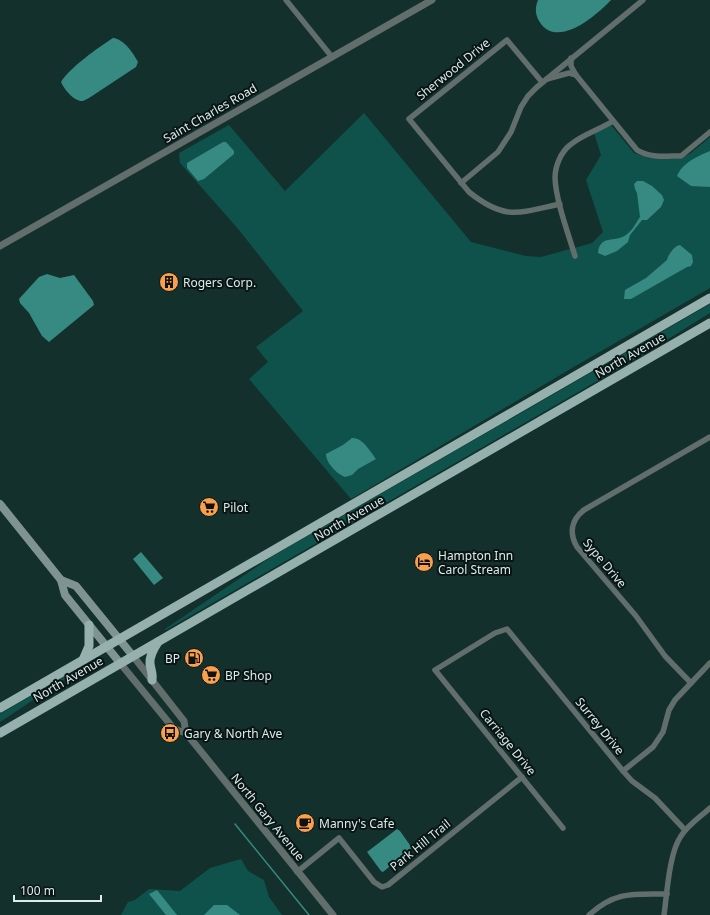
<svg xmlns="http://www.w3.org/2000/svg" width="710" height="915" font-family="'Noto Sans',sans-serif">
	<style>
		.green { fill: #0f524c }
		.water { fill: #368a81 }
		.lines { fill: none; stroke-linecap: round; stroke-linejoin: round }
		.stream { stroke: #368a81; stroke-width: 1.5 }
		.minor { stroke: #616e6c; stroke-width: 5.5 }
		.tertiary { stroke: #616e6c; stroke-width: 7 }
		.secondary { stroke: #7f9491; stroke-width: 8 }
		.primary { stroke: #96b1ad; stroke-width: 9 }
		.labels { text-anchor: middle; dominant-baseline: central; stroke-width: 4; stroke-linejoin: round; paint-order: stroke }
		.street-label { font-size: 12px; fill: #dbece9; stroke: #091514 }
		.poi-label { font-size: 12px; fill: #dbece9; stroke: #091514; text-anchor: start }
	</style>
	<rect width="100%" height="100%" fill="#13302c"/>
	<!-- green -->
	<g class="green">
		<polygon points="364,113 471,242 526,256 541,257 592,243 603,232 586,180 601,155 594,133 611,125 634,153 649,158 679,159 691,153 710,137 710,288 572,368 351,499 249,379 268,362 256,347 303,311 239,230 180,163 179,153 229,125 285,191"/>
		<polygon points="710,304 710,313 644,354 166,630 165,629 271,557"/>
		<polygon points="70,673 71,675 0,722 0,714"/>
		<polygon points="241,859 248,871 264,880 269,897 282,915 121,915 128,902 135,900 149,889 180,891 210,868"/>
	</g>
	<!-- water -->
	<g class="water">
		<path d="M538,0h73c-15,16 -55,50 -72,21 -4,-7 -4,-14 -1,-21z"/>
		<path d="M113,38c11,1 20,15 25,24l-2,5 -47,31c-2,1 -4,2 -6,3 -9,1 -19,-12 -22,-19 8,-14 38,-35 52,-44z"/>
		<polygon points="223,142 226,142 234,151 234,154 204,179 198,181 187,168 187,163"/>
		<path d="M710,151v36l-19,-1 -14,-10c5,-13 21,-20 33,-25z"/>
		<path d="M637,181h6l9,5 10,9 2,5 -3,7 -14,13h-5l-12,15 -2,7 -11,9 -12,5 -7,-3c2,-19 17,-10 28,-18 6,-4 10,-12 14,-18l-3,-24 -2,-4 -1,-5z"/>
		<path d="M680,245l12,10 1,7 -2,4 -4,1 -56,32h-7l1,-9 21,-12 21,-18c1,-5 7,-14 13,-15z"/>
		<polygon points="47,274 60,278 74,275 93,301 94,305 49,342 42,336 29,313 20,303 19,299 39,277"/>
		<path d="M352,438c10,-1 19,14 24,21l-18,10 -6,6 -7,2c-8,-3 -19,-14 -19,-23l17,-9z"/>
		<polygon points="141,552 163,578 154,585 133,559"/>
		<polygon points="397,829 400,831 412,848 383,872 381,871 367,852"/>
		<polygon points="157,890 177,915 166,915 149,894"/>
		<polygon points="214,905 227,905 240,915 204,915"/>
	</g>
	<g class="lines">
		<!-- stream -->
		<polyline class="stream" points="235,824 309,915"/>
		<!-- minor -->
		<g class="minor">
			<polyline points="286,0 332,57"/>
			<path d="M571,58v8l5,9 61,75c12,8 29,6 44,6l29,-24"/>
			<polyline points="547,79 569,73 576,75"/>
			<path d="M542,82l-35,-42 -98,79 60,73c36,29 50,21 91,12"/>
			<polyline points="461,183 498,152 511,132 521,107 528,96 537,87 643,0"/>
			<path d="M575,256c-7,-23 -19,-55 -20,-78 0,-12 6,-26 15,-33 13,-11 29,-15 43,-24"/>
			<path d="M691,683l-26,-27 -29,-40 -59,-69c-8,-14 -6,-27 7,-37l126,-73"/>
			<polyline points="623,771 653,747 663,732 669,710 675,700 710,663"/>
			<polyline points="563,828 435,670 495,633 507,629 623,771 632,781 655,798 685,830"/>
			<polyline points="297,872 339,838 374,882 382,887 388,885 522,777"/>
			<path d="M589,915c26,-24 44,-21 78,-21"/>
			<path d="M664,915c3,-21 5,-62 17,-79 7,-11 19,-19 29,-28"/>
		</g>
		<!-- tertiary -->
		<g class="tertiary">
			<polyline points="0,246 432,0"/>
			<polyline points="133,656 184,721 186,733 333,915"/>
			<polyline points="120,663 174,729 186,733"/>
		</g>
		<!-- secondary -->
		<g class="secondary">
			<polyline points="0,504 61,580 65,595 120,663"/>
			<polyline points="61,580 76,586 133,656"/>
		</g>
		<!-- primary -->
		<g class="primary">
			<polyline points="83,660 89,646 89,625"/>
			<path d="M152,680c1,-6 -1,-10 -2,-16 -1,-8 4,-16 8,-22"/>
			<polyline points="0,708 710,298"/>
			<polyline points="0,733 710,323"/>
		</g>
	</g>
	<!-- icons -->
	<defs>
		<symbol id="building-disc" viewBox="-11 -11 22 22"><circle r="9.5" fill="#f9a04c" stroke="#091514"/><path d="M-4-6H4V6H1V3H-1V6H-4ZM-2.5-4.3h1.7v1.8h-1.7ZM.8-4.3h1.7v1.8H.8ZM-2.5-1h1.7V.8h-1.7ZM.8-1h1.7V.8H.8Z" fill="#111"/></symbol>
		<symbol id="supermarket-disc" viewBox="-11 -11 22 22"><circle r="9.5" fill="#f9a04c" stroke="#091514"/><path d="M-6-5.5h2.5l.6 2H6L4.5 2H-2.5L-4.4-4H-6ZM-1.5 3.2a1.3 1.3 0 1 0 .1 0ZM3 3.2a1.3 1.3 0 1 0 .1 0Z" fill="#111"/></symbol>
		<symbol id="hotel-disc" viewBox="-11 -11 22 22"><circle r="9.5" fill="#f9a04c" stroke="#091514"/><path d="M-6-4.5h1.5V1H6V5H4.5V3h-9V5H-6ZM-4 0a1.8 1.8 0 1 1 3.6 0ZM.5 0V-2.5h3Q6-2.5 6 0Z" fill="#111"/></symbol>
		<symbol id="fuel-disc" viewBox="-11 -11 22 22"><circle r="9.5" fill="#f9a04c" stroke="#091514"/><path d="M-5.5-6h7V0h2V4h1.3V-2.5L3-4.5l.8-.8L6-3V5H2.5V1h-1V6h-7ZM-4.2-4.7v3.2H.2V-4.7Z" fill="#111"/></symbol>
		<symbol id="bus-disc" viewBox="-11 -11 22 22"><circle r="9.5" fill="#f9a04c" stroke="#091514"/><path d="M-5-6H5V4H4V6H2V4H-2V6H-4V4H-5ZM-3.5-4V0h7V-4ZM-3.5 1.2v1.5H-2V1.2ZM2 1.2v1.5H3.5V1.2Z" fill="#111"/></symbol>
		<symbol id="cafe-disc" viewBox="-11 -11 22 22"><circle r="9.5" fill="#f9a04c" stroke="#091514"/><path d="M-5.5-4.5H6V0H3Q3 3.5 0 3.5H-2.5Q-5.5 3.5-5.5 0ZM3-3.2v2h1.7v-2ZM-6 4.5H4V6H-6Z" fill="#111"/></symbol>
	</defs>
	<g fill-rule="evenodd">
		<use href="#building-disc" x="158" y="271" width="22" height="22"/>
		<use href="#supermarket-disc" x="198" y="496" width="22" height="22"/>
		<use href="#hotel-disc" x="413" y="551" width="22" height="22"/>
		<use href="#fuel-disc" x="183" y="647" width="22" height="22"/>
		<use href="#supermarket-disc" x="200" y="664" width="22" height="22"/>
		<use href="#bus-disc" x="159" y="722" width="22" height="22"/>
		<use href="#cafe-disc" x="294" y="812" width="22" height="22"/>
	</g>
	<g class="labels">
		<!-- street labels -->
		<g class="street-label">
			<text transform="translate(453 69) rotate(-39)">Sherwood Drive</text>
			<text transform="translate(210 113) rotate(-30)">Saint Charles Road</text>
			<text transform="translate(630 355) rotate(-30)">North Avenue</text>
			<text transform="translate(349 518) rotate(-30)">North Avenue</text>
			<text transform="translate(605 563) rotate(50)">Sype Drive</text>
			<text transform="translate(68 679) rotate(-30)">North Avenue</text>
			<text transform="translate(600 726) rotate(51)">Surrey Drive</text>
			<text transform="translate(508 742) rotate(51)">Carriage Drive</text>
			<text transform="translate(268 817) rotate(51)">North Gary Avenue</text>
			<text transform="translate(420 845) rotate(-39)">Park Hill Trail</text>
		</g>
		<!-- poi labels -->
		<g class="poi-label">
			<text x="183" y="282">Rogers Corp.</text>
			<text x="223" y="507">Pilot</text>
			<text x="438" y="555">Hampton Inn<tspan x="438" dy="14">Carol Stream</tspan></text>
			<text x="180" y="658" text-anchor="end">BP</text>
			<text x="225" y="675">BP Shop</text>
			<text x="184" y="733">Gary &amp; North Ave</text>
			<text x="319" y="823">Manny's Cafe</text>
		</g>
	</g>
	<!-- scale -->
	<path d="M14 895v6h87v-6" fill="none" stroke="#dbece9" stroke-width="2"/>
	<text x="20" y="895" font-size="12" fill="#dbece9" stroke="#091514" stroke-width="3" paint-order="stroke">100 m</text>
</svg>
